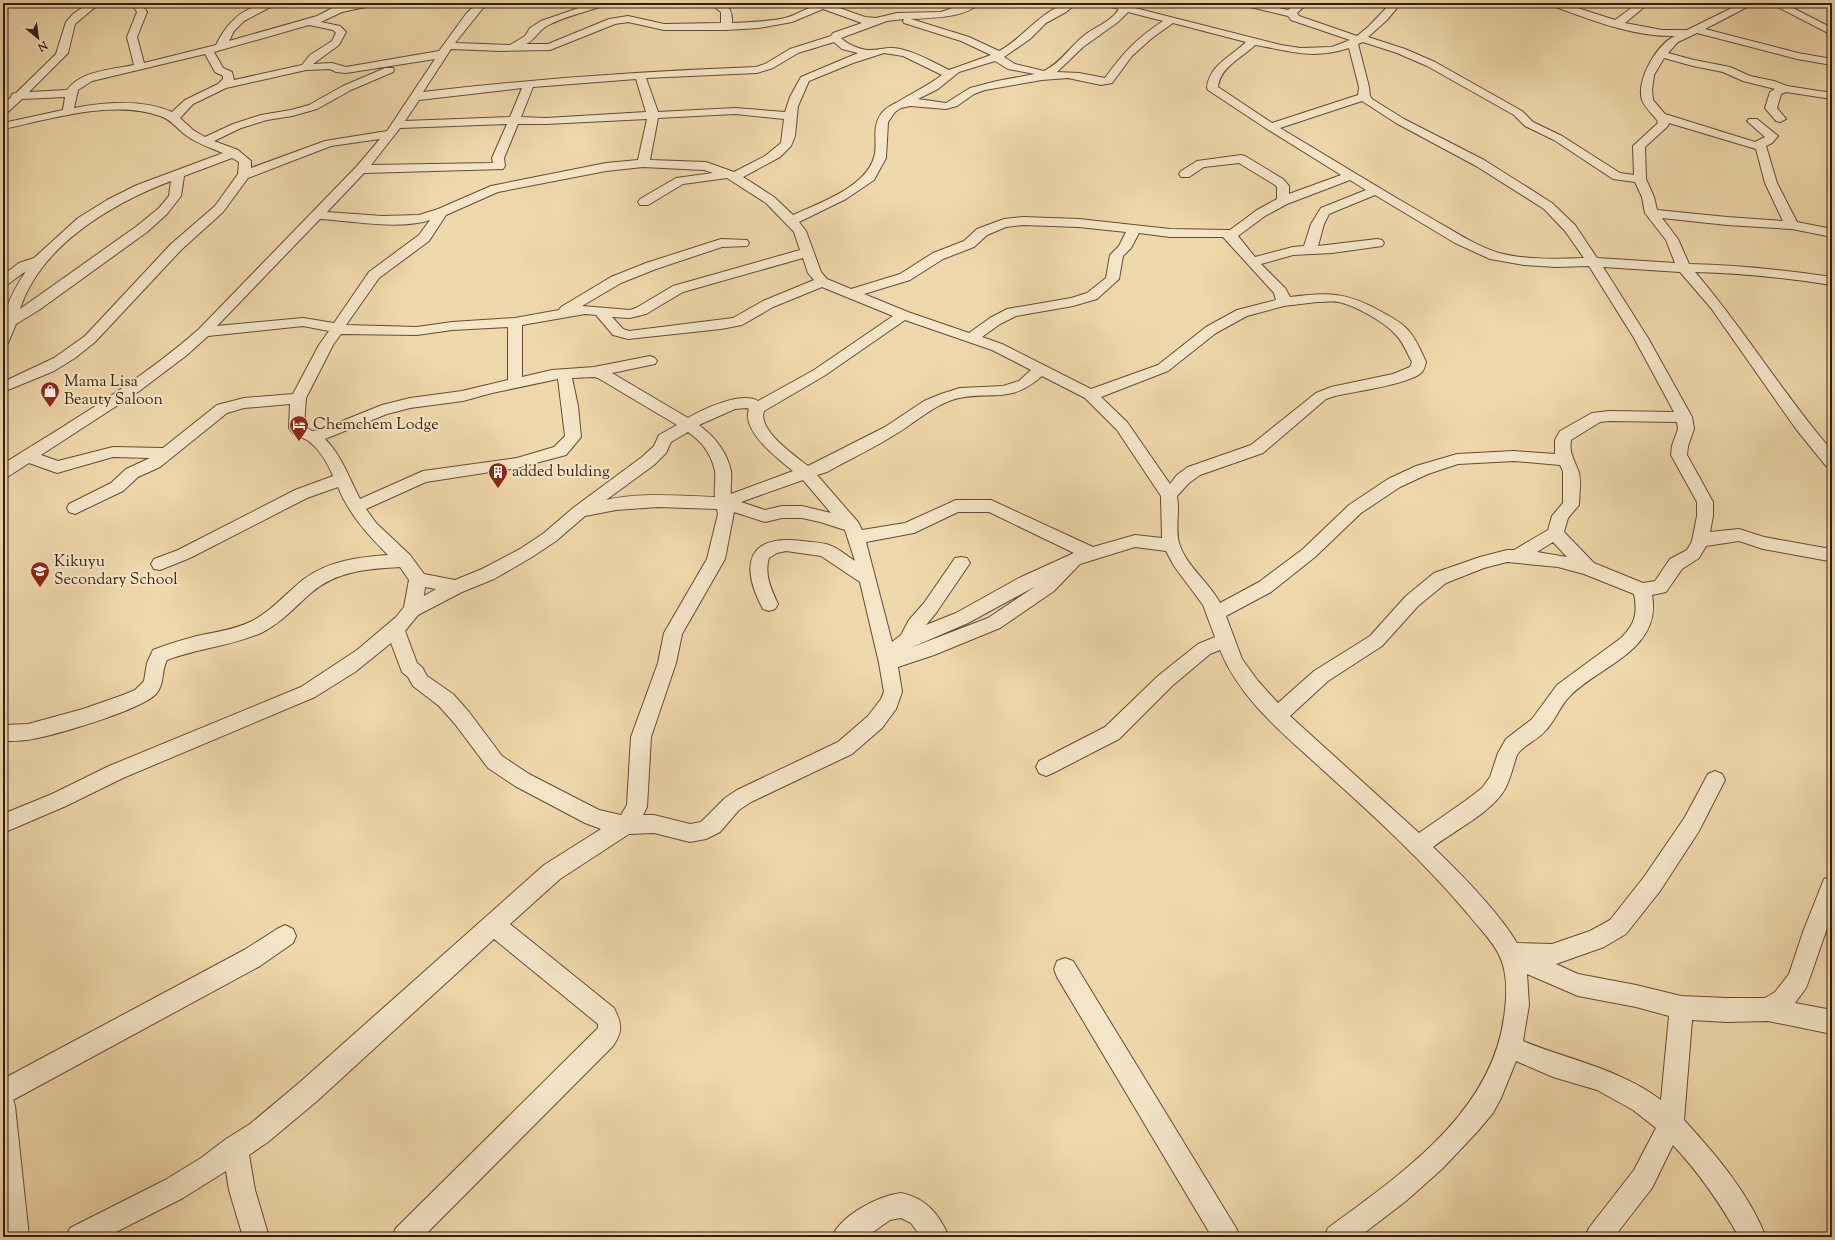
<svg xmlns="http://www.w3.org/2000/svg" width="1835" height="1240" font-family="'Sorts Mill Goudy',serif">
	<style>
		.lines { fill: none; stroke-linecap: round; stroke-linejoin: round }
		.minor-casing { stroke: #634c36; stroke-width: 2 }
		.minor { fill: #f4e5c8; fill-rule: evenodd }
		.labels { text-anchor: middle; dominant-baseline: central; stroke-width: 4; stroke-linejoin: round; paint-order: stroke }
		.poi-label { font-size: 16px; fill: #351d0f; stroke: #f4e5c8; text-anchor: start }
	</style>
	<rect width="100%" height="100%" fill="#eed7aa"/>
	<filter id="stains"><feTurbulence type="fractalNoise" baseFrequency=".005" numOctaves="4"/><feColorMatrix values="0 0 0 0 .2 0 0 0 0 .09 0 0 0 0 .02 0 0 0 .5 -.17"/></filter>
	<radialGradient id="worn" r=".72"><stop offset=".6" stop-color="#630" stop-opacity="0"/><stop offset="1" stop-color="#630" stop-opacity=".3"/></radialGradient>
	<g class="lines">
		<defs>
			<g id="minor">
				<path d="M89,3h11l-25,21 -7,29 -39,39 38,-2c13,-19 46,-21 67,-25l-7,-28 10,-25 -6,-9h10l6,9 -10,25 7,26 72,-18c13,-27 32,-42 62,-42l-34,18 -10,10 -5,10 88,-25 25,-13h35l-2,2 -33,7 -21,10 19,4 6,6 -7,13 -26,19 19,-1 14,4 93,-16 27,-37 11,-11h10l-32,40 55,2 15,-9 5,-8 11,-7 52,-18h15l-2,2c-17,6 -44,12 -59,21 -9,5 -12,14 -21,18h22l61,-25 19,-3 36,8 57,-1v-11l-12,-9c15,0 24,2 23,20 17,-1 35,-1 53,-5 19,-5 25,-15 47,-15l-1,2 34,12 11,1 21,-5 44,-1 26,-9h12c-12,15 -50,15 -68,16l58,18 30,14c27,-14 46,-48 78,-48l-11,9 -20,11 -16,16 -26,18 11,7 29,7c17,-8 27,-26 42,-37 11,-8 26,-13 33,-25l-16,-4 -2,-2h34l-4,4 150,38 19,3 32,-1 18,-7 -59,-20 -3,-4 -46,-11 -2,-2h17l31,7 9,-7h11l-11,10 2,3 58,20 11,-9 23,-24h10l-14,17 -19,17 37,12 30,13 87,49 11,11 29,14 58,37 14,2 -1,-29 25,-23 -1,-3c-4,-5 -13,-14 -15,-20 -6,-20 15,-56 33,-64 -43,1 -86,-17 -125,-31l-2,-2h14l53,17 23,-17h11l-24,20 37,7h25l55,-27h13l-50,26 93,24 34,6v6l-35,-6 -100,-26 -19,9 -10,11 26,7 36,7 20,9 24,5 13,5 45,7v6l-46,-7 -5,2 -4,14 9,11 -6,3 -4,-1 -11,-13 5,-16 5,-3 -32,-8 -20,-9 -30,-6 -29,-8 -10,17 -2,15 1,10 12,14 90,28 10,-5 -18,-16 2,-2h8l21,17 -6,7 -6,3 11,37 20,39 35,7v8l-40,-8 -65,-4 -65,-7 16,21 11,25c48,1 96,6 143,13v8c-45,-7 -91,-12 -137,-13 49,57 88,122 137,179v16l-6,-1 -30,-37 -85,-121 -31,-36 -77,-5 45,71 44,79 2,12 -6,17 -1,9 26,47v14l-3,16 29,-3 25,8 61,11 7,-2v14l-3,1 -66,-12 -24,-8 -33,5 -7,12 -17,11 -16,23 -14,3c10,54 -50,70 -81,100 -11,10 -15,25 -25,35 -7,9 -18,13 -26,21l-3,4c-4,11 -6,23 -12,34 -14,24 -50,41 -72,58 27,26 65,64 84,96l35,1 38,-13 20,-11 34,-43 41,-60 23,-43 7,-3 7,3 3,6 -26,51 -39,60 -34,43 -22,13 -48,17 22,10 58,11 45,11 46,2h38l10,-6 14,-18 14,-42 21,-53 8,-3v38l-23,66 -3,8 -11,15 37,7v24l-64,-13 -41,1 -35,-2 -8,100c32,35 64,72 82,117h-27c-19,-34 -39,-63 -66,-92l-21,43 -38,49h-29l4,-9 45,-58 22,-42 -23,-18 -36,-20 -44,-13 -37,-16 -15,37 -8,15 -16,19 -34,36 -37,33 -47,36h-35l4,-9c75,-55 168,-118 177,-219 2,-16 2,-37 -5,-52 -7,-16 -22,-30 -32,-43 -44,-52 -94,-98 -144,-143 -38,-35 -84,-71 -104,-121l-10,4 -38,32 -53,53 -66,34 -7,3 -7,-3 -3,-6 3,-6 66,-34 53,-51 40,-32 17,-7 -12,-32 -29,-39 -8,-15 -31,-4 -55,17 -26,27 -54,37 -66,27 -36,12 4,25 -6,17 -14,19 -30,26 -101,48 -12,8 -19,22 -14,7 -16,3 -36,-9 -25,1 -69,45 -50,45 104,84c8,16 9,23 -1,38l-190,191h-31l4,-9 202,-200v-4l-104,-85 -177,162 -49,41 -19,13 6,35 14,47h-26l-14,-47 -3,-19 -43,27 -77,39h-40l4,-9 95,-48 36,-22 25,-19 24,-15 49,-41 245,-218 57,-36 -16,-6 -70,-37 -27,-18 -33,-44 -16,-18 -26,-20 -5,-9 -6,-5 -11,-29 -36,29 -40,25 -192,81 -57,28 -63,27v-19l49,-20 57,-28 192,-79 56,-37 39,-33 8,-10 5,-27 -9,-13c-33,2 -64,4 -89,26 -16,14 -29,29 -48,39 -30,14 -65,16 -96,28 -6,11 -2,24 -11,34 -15,16 -105,43 -129,46 -8,1 -16,1 -24,1v-16l25,-1 55,-15 40,-14 12,-5 9,-9 3,-18 6,-13c15,-6 29,-10 44,-14 18,-4 36,-6 53,-14 21,-10 36,-29 54,-43 24,-18 55,-22 84,-24 -21,-21 -39,-41 -50,-68l-31,11 -117,60 -30,12 -6,-1 -3,-5 3,-5 24,-9 117,-60 38,-14c-5,-12 -14,-28 -26,-36 -8,-5 -12,-2 -18,-12l1,-24 -46,4 -17,5 -67,54 -22,10 -15,14 -48,23 -6,-2 -2,-4 2,-4 42,-21 15,-14 24,-11 -37,-1 -56,16 -28,-10 -20,13 -6,2v-14c67,-42 136,-82 196,-135l158,-163 23,-27 -49,7 -83,32 -25,34 -42,38 -86,92 -20,16 -21,13 -51,21v-10l51,-24 31,-22 86,-92 44,-38 23,-32 1,-12 -7,-4 -48,18 -3,20 -14,18 -20,18 -108,78 -23,14 -8,19 -5,1c0,-33 5,-45 23,-73l-18,13 -5,1v-10l16,-12 15,-5 44,-40 29,-18 30,-15 86,-32c-12,-5 -25,-9 -36,-17 -9,-6 -16,-17 -27,-20 -46,-17 -110,3 -157,13v-6l60,-13 2,-13 -43,2 -15,14 -4,1v-9l8,-8 1,-3 4,-1 40,-39 10,-32 7,-8zM823,9l39,14 -29,10 -2,3 -41,13 -25,15 -9,3c-111,4 -222,12 -333,25l28,-43 50,2 49,-1 65,-26 13,-2 36,8h62l33,-2 33,-6zM1128,12l35,9c-27,18 -39,31 -58,57l-26,-5 -22,-1 26,-25 35,-25zM904,19l-1,2 1,2 57,18 30,14 -42,15c-16,-8 -31,-17 -49,-21 -12,-3 -19,1 -31,1 -9,0 -22,-6 -28,-12l46,-17zM1173,23l73,19c-15,15 -37,23 -39,46l1,2 59,39 74,46 -52,19v-8l-6,-7 -38,-23 -4,-1 -44,6 -16,10 -2,3 2,3h8l15,-10 35,-4 36,22 2,2v12l-20,11 -27,20 -60,-1 -91,-10 -56,-2 -19,2 -27,10 -13,12 -31,12 -33,21 -49,15 -24,-10 -6,-7 -15,-41 -7,-9 47,-23 28,-19 12,-22 2,-36 7,-10 6,-4 9,-2 36,3 11,-3 17,-12 11,-4 57,-10 26,-2 33,7 11,-2 20,-27 20,-18zM309,25l24,5 3,3 -4,8 -22,14 -8,10 -68,15 -2,-8 -9,-4 -9,-16zM834,42l8,7 16,4 -57,24 -11,20 -5,15 -50,-4 -77,4 -12,-34 111,-5 16,-5 25,-15zM1363,42l34,11 30,13 87,49 11,11 29,14 59,39 22,3 7,15 3,16 21,27 9,23 -78,-5 -22,-33 -23,-22 -68,-43 -80,-41 -32,-20 -2,-3 -1,-9 -11,-43zM1255,45c37,6 56,15 94,3l10,39 -1,8 -86,28 -54,-36c2,-20 24,-29 37,-42zM884,53l19,3 39,19c-13,10 -28,17 -41,25 -8,5 -14,6 -20,14 -9,13 -4,25 -6,39 -5,33 -56,50 -82,62l-19,-18 -31,-20 37,-20 11,-11 4,-10 3,-30 11,-25 44,-18zM205,54l10,18 8,4v3l-5,5 -33,16 -13,12c-30,-13 -66,-10 -98,-4l4,-18 14,-9zM435,59l-48,72 -62,10 -74,27v-7l-13,-11 -24,-9 27,-13 26,-8 25,-4 25,-7 34,-19 42,-18 1,-2 -1,-2h-8l-42,18 -34,19 -18,5 -30,5 -28,9 -28,13 -12,-7 -13,-12 13,-14 33,-16 80,-18 24,-1 6,3 10,1zM995,61l13,8 27,5 -38,7 -27,7 -24,15 -28,-4 20,-10 21,-17zM636,79l10,33 -100,6 -25,-1 12,-30zM522,88l-12,29 -105,4 14,-21zM1362,101l34,22 80,43 68,43 21,22 19,27c-28,1 -58,2 -85,-5 -23,-7 -47,-23 -68,-35 -51,-29 -100,-60 -151,-90zM735,114l49,5 -3,24 -16,13 -31,16 -28,-10 -56,-2 8,-42zM647,119l-9,41 -32,3 -115,23 -53,23 -19,6 -37,1 -55,-4 37,-39 139,-4 2,-3 -1,-8 14,-34h28zM1669,123l87,26 9,34 18,38 -56,-4 -70,-7 -3,-13 -8,-18 -1,-32 23,-21zM507,124l-15,34 1,5 -122,2 29,-37zM643,167l61,3 9,3 -37,5 -36,21 -2,3 2,3h8l35,-21 44,-6 39,25 28,29 6,18 -127,36 -37,22 -6,2 -48,-4 39,-23 35,-14 66,-22 25,-1 2,-3 -2,-3 -26,-1 -75,24 -35,14 -50,30 -2,3 -44,8 -63,4 -35,5 -71,-2 33,-47 50,-37 17,-26 52,-23 108,-21zM1350,180l16,10 -45,18 -10,16 -7,22 -11,1 -38,10 -17,-21 27,-20 22,-12zM171,181l-2,15 -10,12 -22,18 -117,83c21,-64 91,-105 151,-128zM1375,195l80,48 35,16 34,6 32,2 33,-1 45,72 40,74 -65,-1 -17,2 -32,18 -5,9v14l-41,-3 -57,3 -41,12 -28,13 -39,26 -46,44 -44,33 -39,21c-11,-21 -34,-37 -41,-60 -4,-15 1,-31 -2,-47l12,-13 11,-8 63,-22 63,-54 9,-3c18,-4 74,-12 86,-23 3,-2 4,-8 5,-11 -5,-11 -10,-23 -18,-32 -7,-8 -17,-13 -26,-18 -35,-20 -53,-20 -92,-15l-5,-9 -24,-24 32,-9 39,-2 50,-7 2,-3 -2,-3 -5,-1 -59,7 6,-22 5,-10zM320,219c32,2 80,11 110,1l-11,15 -50,37 -35,51 -31,-5 -86,8zM1023,225l56,2 47,5 -7,14 -9,9 -4,23 -19,15 -16,5 -64,11 -17,9 -21,15 -61,-21 -44,-18 46,-14 33,-21 31,-12 13,-12 19,-8zM1139,233l31,4h53l51,56 2,7 -39,10 -31,17 -48,38 -67,24 -89,-45 -20,-7 18,-13 16,-8 57,-10 24,-7 22,-20 4,-23 8,-8zM803,258l5,15 6,7 -51,21 -30,17 -104,13 -6,-2 -11,-12 18,1 16,-4 37,-22zM822,287l71,29 -79,54 -56,31c-16,-10 -55,8 -70,17l-76,-45 43,-9 2,-3 -2,-3 -5,-2 -56,11 -42,3 -30,7v-52l63,-11 11,1 17,20 15,4 93,-10 21,-4 31,-18zM1317,302c8,0 15,-1 22,0 17,4 46,20 57,33 7,7 11,18 16,27l-2,5 -17,7 -62,13 -15,6 -65,52 -63,22 -11,8 -7,9 -43,-62 -26,-25 67,-26 48,-38 31,-17 37,-10zM905,320l87,30 39,20 -12,11 -16,5 -43,2 -19,6 -17,7 -39,26 -77,39c-13,-10 -51,-36 -44,-55l60,-35zM303,326l26,5 -10,14 -26,49 -49,4 -27,7 -54,43 -50,-1 -55,14 -17,-6 97,-63 49,-37 21,-19zM508,327v53l-46,11 -52,7 -28,7 -62,25 -8,1 -8,-5 2,-28 27,-53 8,-11 76,1 35,-5zM1042,376l43,22 32,32 44,66 1,42 -27,-3 -42,12 -102,-47h-35l-51,23 -43,7 -4,-8 -41,-47 10,-3c23,-13 47,-24 69,-38 20,-12 40,-31 63,-36 35,-7 51,6 83,-22zM594,377l4,1 79,47 -18,10 -5,11 -12,11 -69,51 -29,25 -24,16 -38,20 -27,11 -31,-6 -14,-19 -34,-32 -10,-14 60,-27 91,-14 49,-13 15,-18 -3,-31 -6,-28zM558,379l7,57 -11,11 -37,11 -94,13 -63,28c-11,-21 -18,-43 -35,-60l62,-25 23,-6 53,-7 29,-8zM747,408l2,1c-8,22 29,50 44,62l-62,23c-1,-8 1,-15 0,-23 -4,-19 -16,-34 -32,-46l36,-16zM1609,421l68,1 1,7 -6,17 -1,9 26,47v14l-5,25 -5,9 -17,9 -15,22 -12,2 -49,-20 -30,-31 4,-14 11,-13c0,-10 3,-26 -1,-35 -4,-11 -9,-17 -7,-30l29,-18zM688,432c14,10 23,21 27,39 1,8 -1,17 0,26 -36,-1 -74,-5 -109,3l48,-35 12,-12 5,-11zM1514,461l46,4 3,6v32l-11,13 -4,14 -34,20h-7l-27,7 -46,16 -28,23 -36,40 -56,35 -36,32 -20,-22 -16,-22 -16,-43 45,-24 44,-35 46,-44 39,-26 28,-13 30,-10zM803,480l28,33 -29,-7h-20l-17,4 -24,-8zM658,507l59,2 1,5 -11,45 -43,74 -6,30 -27,74 -4,68 -6,10 -22,-5 -70,-36 -27,-18 -33,-44 -16,-18 -26,-18 -5,-9 -5,-4 -12,-32 13,-16 44,-23 32,-13 38,-22 24,-16 29,-25 31,-6zM734,512l31,10 17,-4h20l18,4 25,8 10,31c-8,-5 -17,-13 -26,-16 -8,-3 -18,-3 -27,-4 -56,-7 -62,25 -39,68l6,2 6,-2 3,-5c-7,-15 -14,-30 -9,-46l8,-5 9,-2 35,5 39,26 19,81 5,29 -3,7 -13,17 -30,26 -101,48 -12,8 -24,24 -11,2 -36,-9h-11l4,-8 4,-70 25,-74 6,-29 43,-75zM958,512h31l85,41 -55,25 -63,35 -30,12 10,-12 34,-50 -3,-5 -6,-1 -6,1 -31,45 -15,17 -8,15 -9,7 -26,-100 48,-9zM1553,542l14,15 -30,-5zM1507,562l51,5 26,7 50,20c4,20 1,30 -13,44l-64,47 -25,34 -26,20 -8,14 -8,24 -8,11 -17,13 -46,32 -129,-117 38,-35 54,-35 36,-40 28,-23 38,-15zM1036,586l-48,32 -78,30 58,-25zM425,587l11,2 -12,7zM1527,974l51,22 58,11 33,9 -8,84c-41,-31 -91,-40 -138,-59l6,-36z"/>
				<polygon points="1770,3 1783,3 1832,28 1832,35"/>
				<polygon points="285,925 293,929 296,936 293,943 260,966 13,1100 15,1106 29,1237 3,1237 3,1079 244,950 277,929"/>
				<polygon points="1065,958 1073,961 1236,1228 1240,1237 1212,1237 1057,977 1054,969 1057,961"/>
				<path d="M901,1193c25,5 38,21 48,44h-28l-10,-14 -10,-5 -11,2 -24,17h-34c9,-22 46,-41 69,-44z"/>
			</g>
		</defs>
		<!-- minor casing -->
		<use href="#minor" class="minor-casing"/>
		<!-- minor -->
		<use href="#minor" class="minor"/>
	</g>
	<!-- icons -->
	<defs>
		<symbol id="shop-pin" viewBox="-11 -11 22 30"><path d="M0 17L-7.5 6A9.5 9.5 0 1 1 7.5 6Z" fill="#8f2418" stroke="#f4e5c8"/><path d="M-5-2.5h2.3a2.7 3.5 0 0 1 5.4 0H5L5.5 6h-11ZM-1.5-2.5h3a1.5 2.3 0 0 0-3 0Z" fill="#fff"/></symbol>
		<symbol id="hotel-pin" viewBox="-11 -11 22 30"><path d="M0 17L-7.5 6A9.5 9.5 0 1 1 7.5 6Z" fill="#8f2418" stroke="#f4e5c8"/><path d="M-6-4.5h1.5V1H6V5H4.5V3h-9V5H-6ZM-4 0a1.8 1.8 0 1 1 3.6 0ZM.5 0V-2.5h3Q6-2.5 6 0Z" fill="#fff"/></symbol>
		<symbol id="building-pin" viewBox="-11 -11 22 30"><path d="M0 17L-7.5 6A9.5 9.5 0 1 1 7.5 6Z" fill="#8f2418" stroke="#f4e5c8"/><path d="M-4-6H4V6H1V3H-1V6H-4ZM-2.5-4.3h1.7v1.8h-1.7ZM.8-4.3h1.7v1.8H.8ZM-2.5-1h1.7V.8h-1.7ZM.8-1h1.7V.8H.8Z" fill="#fff"/></symbol>
		<symbol id="school-pin" viewBox="-11 -11 22 30"><path d="M0 17L-7.5 6A9.5 9.5 0 1 1 7.5 6Z" fill="#8f2418" stroke="#f4e5c8"/><path d="M0-5L7-2L0 1L-7-2ZM-4 1L0 2.5L4 1V4Q0 6-4 4Z" fill="#fff"/></symbol>
	</defs>
	<g fill-rule="evenodd">
		<use href="#shop-pin" x="39" y="380" width="22" height="30"/>
		<use href="#hotel-pin" x="288" y="414" width="22" height="30"/>
		<use href="#building-pin" x="487" y="461" width="22" height="30"/>
		<use href="#school-pin" x="29" y="560" width="22" height="30"/>
	</g>
	<g class="labels">
		<!-- poi labels -->
		<g class="poi-label">
			<text x="64" y="382">Mama Lisa<tspan x="64" dy="18">Beauty Saloon</tspan></text>
			<text x="313" y="425">Chemchem Lodge</text>
			<text x="512" y="472">added bulding</text>
			<text x="54" y="562">Kikuyu<tspan x="54" dy="18">Secondary School</tspan></text>
		</g>
	</g>
	<!-- margin -->
	<rect width="1835" height="1240" fill="none" stroke="#eed7aa" stroke-width="16"/>
	<rect x="4" y="4" width="1827" height="1232" fill="none" stroke="#351d0f" stroke-width="2"/>
	<rect x="8" y="8" width="1819" height="1224" fill="none" stroke="#351d0f"/>
	<!-- north arrow -->
	<g transform="translate(38 38) rotate(151)" stroke="#f4e5c8" stroke-width="3" paint-order="stroke">
	<path d="M0-3L7 15L0 10L-7 15Z" fill="#351d0f"/>
	<text y="-6" font-size="11" font-weight="bold" text-anchor="middle" fill="#351d0f">N</text>
	</g>
	<rect width="100%" height="100%" filter="url(#stains)"/>
	<rect width="100%" height="100%" fill="url(#worn)"/>
</svg>
